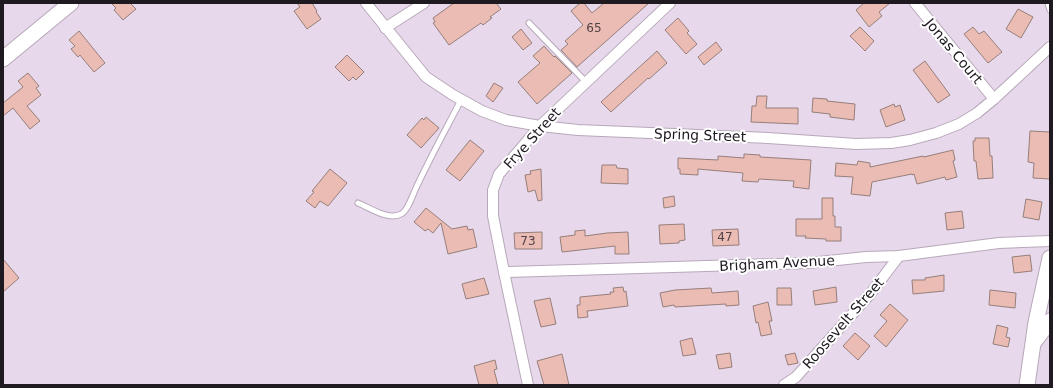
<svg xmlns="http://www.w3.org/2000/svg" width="1053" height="388" font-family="'DejaVu Sans',sans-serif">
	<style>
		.building { fill: #eabcb4; stroke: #967f7b }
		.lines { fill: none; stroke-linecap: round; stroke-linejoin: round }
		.lane-casing { stroke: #b7a8ba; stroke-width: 7 }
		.street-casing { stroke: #b7a8ba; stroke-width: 12 }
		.secondary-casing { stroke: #b7a8ba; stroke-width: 17 }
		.lane { stroke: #fff; stroke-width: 5 }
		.street { stroke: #fff; stroke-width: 10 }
		.secondary { stroke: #fff; stroke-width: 15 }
		.labels { text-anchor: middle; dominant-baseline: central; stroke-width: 4; stroke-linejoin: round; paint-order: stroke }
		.number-label { font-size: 12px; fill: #524245 }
		.street-label { font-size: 14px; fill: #1f1920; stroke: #fff }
	</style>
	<rect width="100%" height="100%" fill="#e8d8eb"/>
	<!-- building -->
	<g class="building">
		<polygon points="111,3 130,3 136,9 123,20 114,10 116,8"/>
		<polygon points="297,3 312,3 317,11 316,12 321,19 307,29 294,11 300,7"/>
		<polygon points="454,3 496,3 501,9 490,17 492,18 483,25 481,23 449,45 433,23 435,22 433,18"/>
		<polygon points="580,3 584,3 592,13 604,3 649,3 577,67 561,50 568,44 565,41 583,25 571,11"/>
		<polygon points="864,3 890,3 879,12 882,16 869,27 856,10"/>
		<polygon points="1018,9 1033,17 1021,38 1006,29"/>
		<polygon points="678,18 689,31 687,33 697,44 686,54 665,30"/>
		<polygon points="860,27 874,41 865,51 850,36"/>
		<polygon points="973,27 979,34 984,31 1002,52 988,63 964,34"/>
		<polygon points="521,29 532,43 523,50 512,37"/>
		<polygon points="79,31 105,63 94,72 84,60 80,55 78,57 71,49 75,46 69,40"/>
		<polygon points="716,42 722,50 704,65 698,57"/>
		<polygon points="544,46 554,57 555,56 572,73 537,104 518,82 540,63 533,56"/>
		<polygon points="657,51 667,63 649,79 648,78 611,112 601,102"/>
		<polygon points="347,55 364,72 356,80 353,77 349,81 335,67"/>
		<polygon points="925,61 950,95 938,103 913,70"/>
		<polygon points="28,73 39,86 36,88 41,95 27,106 40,121 30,129 13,108 3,116 3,103 23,87 18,81"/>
		<polygon points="494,83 503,88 493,102 486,96"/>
		<polygon points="757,96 767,96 766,108 798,108 798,124 751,122 752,106 756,106"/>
		<polygon points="813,98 827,99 827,101 855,104 854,120 830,117 830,114 812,112"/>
		<polygon points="894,104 895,107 900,105 905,120 886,127 880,110"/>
		<polygon points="426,117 439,128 421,148 407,135 422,118 424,120"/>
		<polygon points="1030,131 1050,132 1050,179 1033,178 1034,163 1028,162"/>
		<polygon points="975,138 989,138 990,156 992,156 993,178 978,179 976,161 974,161 973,141 975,141"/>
		<polygon points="470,140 484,151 460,181 446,170"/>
		<polygon points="953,150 955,160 953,161 957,177 946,180 945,177 917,184 914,174 912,175 912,174 872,182 870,196 851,194 853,177 835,176 836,163 857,165 858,161 870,163 870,167 923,156 924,157"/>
		<polygon points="744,154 760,155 760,157 811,160 809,189 793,187 794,181 759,179 758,182 742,181 743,173 698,169 698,175 680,174 680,169 678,169 678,158 718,160 718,156 744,158"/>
		<polygon points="602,165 616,165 617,168 628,169 628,184 601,183"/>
		<polygon points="330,169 347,183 328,206 320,201 315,208 306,201 314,192 312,191"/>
		<polygon points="541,169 542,200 538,201 535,190 528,192 525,175 531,174 530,171"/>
		<polygon points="674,196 675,206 664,208 663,198"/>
		<polygon points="822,198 833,198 833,216 835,216 835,227 841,227 841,241 826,241 826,239 805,238 806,236 796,236 796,219 822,219"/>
		<polygon points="1026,199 1042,202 1039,220 1023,217"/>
		<polygon points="426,208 452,229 467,226 468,230 473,229 477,247 448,254 441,223 433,233 428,229 425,231 414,222"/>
		<polygon points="962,211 964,228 947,230 945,213"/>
		<polygon points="684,224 685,240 679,241 679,243 660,244 659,225"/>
		<polygon points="738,229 739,245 713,246 712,230"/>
		<polygon points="585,230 585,236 607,233 628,232 629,254 615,254 615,246 562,252 560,237 575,235 575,231"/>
		<polygon points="542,232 542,249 515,249 514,233"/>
		<polygon points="1030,255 1032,271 1014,273 1012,257"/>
		<polygon points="3,259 19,278 3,292"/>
		<polygon points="944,275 944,291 913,294 912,280 925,280 925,278"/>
		<polygon points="484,278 489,294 466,299 462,284"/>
		<polygon points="623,287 624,292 626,291 628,306 587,311 588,317 578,318 577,305 580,305 580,297 611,294 610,292 614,292 613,288"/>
		<polygon points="836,287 837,302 815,305 813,291"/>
		<polygon points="711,288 712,293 738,291 739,305 726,306 726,304 675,307 674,305 663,307 660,293 675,290"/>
		<polygon points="777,288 791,288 792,305 777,305"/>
		<polygon points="990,290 1016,293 1015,308 989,305"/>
		<polygon points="550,298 556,324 541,327 534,301"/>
		<polygon points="768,302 772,321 769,321 772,334 761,336 758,322 756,323 753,306"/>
		<polygon points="890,304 908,320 886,347 874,336 887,321 880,315"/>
		<polygon points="997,325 1008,328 1006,337 1010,338 1008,347 993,344"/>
		<polygon points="855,333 870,346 858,360 843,346"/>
		<polygon points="692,338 696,354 683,356 680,341"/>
		<polygon points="730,353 732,367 719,369 716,355"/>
		<polygon points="795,353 798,363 788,365 785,355"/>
		<polygon points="562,354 569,385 544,385 537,361"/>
		<polygon points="495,360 497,369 494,370 498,385 479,385 474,366"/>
	</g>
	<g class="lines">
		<defs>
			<g id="lane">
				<polyline points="1048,3 1050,10"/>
				<polyline points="529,23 586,82"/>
				<path d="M358,203c12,5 31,18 43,11 7,-3 12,-20 15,-26 14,-30 30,-59 45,-88"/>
			</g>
			<g id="street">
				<polyline points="366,3 426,77 453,95 482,111 506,120 540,126 578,130 768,138 856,144 891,143 910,140 936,133 959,124 977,113 994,99 1050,47"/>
				<polyline points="915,3 994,99"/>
				<polyline points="385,28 424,3"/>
				<polyline points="504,272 809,263 866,257 899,256 999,243 1050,241"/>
				<polyline points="528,385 504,272 493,216 493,190 499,174 540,126 670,3"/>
				<polyline points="784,385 796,377 871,293 899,256"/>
			</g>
			<g id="secondary">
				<polyline points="3,59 71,3"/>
				<polyline points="1034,342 1050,321"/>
				<polyline points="1027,385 1036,322 1050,258"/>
			</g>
		</defs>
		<!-- lane casing -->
		<use href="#lane" class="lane-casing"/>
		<!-- street casing -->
		<use href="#street" class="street-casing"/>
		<!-- secondary casing -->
		<use href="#secondary" class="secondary-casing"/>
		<!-- lane -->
		<use href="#lane" class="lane"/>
		<!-- street -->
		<use href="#street" class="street"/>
		<!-- secondary -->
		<use href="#secondary" class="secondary"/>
	</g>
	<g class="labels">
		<!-- number labels -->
		<g class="number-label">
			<text x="594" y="28">65</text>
			<text x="725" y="237">47</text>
			<text x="528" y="241">73</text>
		</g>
		<!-- street labels -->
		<g class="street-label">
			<text transform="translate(954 51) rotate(50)">Jonas Court</text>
			<text transform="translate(700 135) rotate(2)">Spring Street</text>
			<text transform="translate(532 138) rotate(-48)">Frye Street</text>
			<text transform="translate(777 263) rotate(-3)">Brigham Avenue</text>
			<text transform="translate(843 323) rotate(-49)">Roosevelt Street</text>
		</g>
	</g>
	<!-- border -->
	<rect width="1053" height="388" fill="none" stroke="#1f1920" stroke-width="8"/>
</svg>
